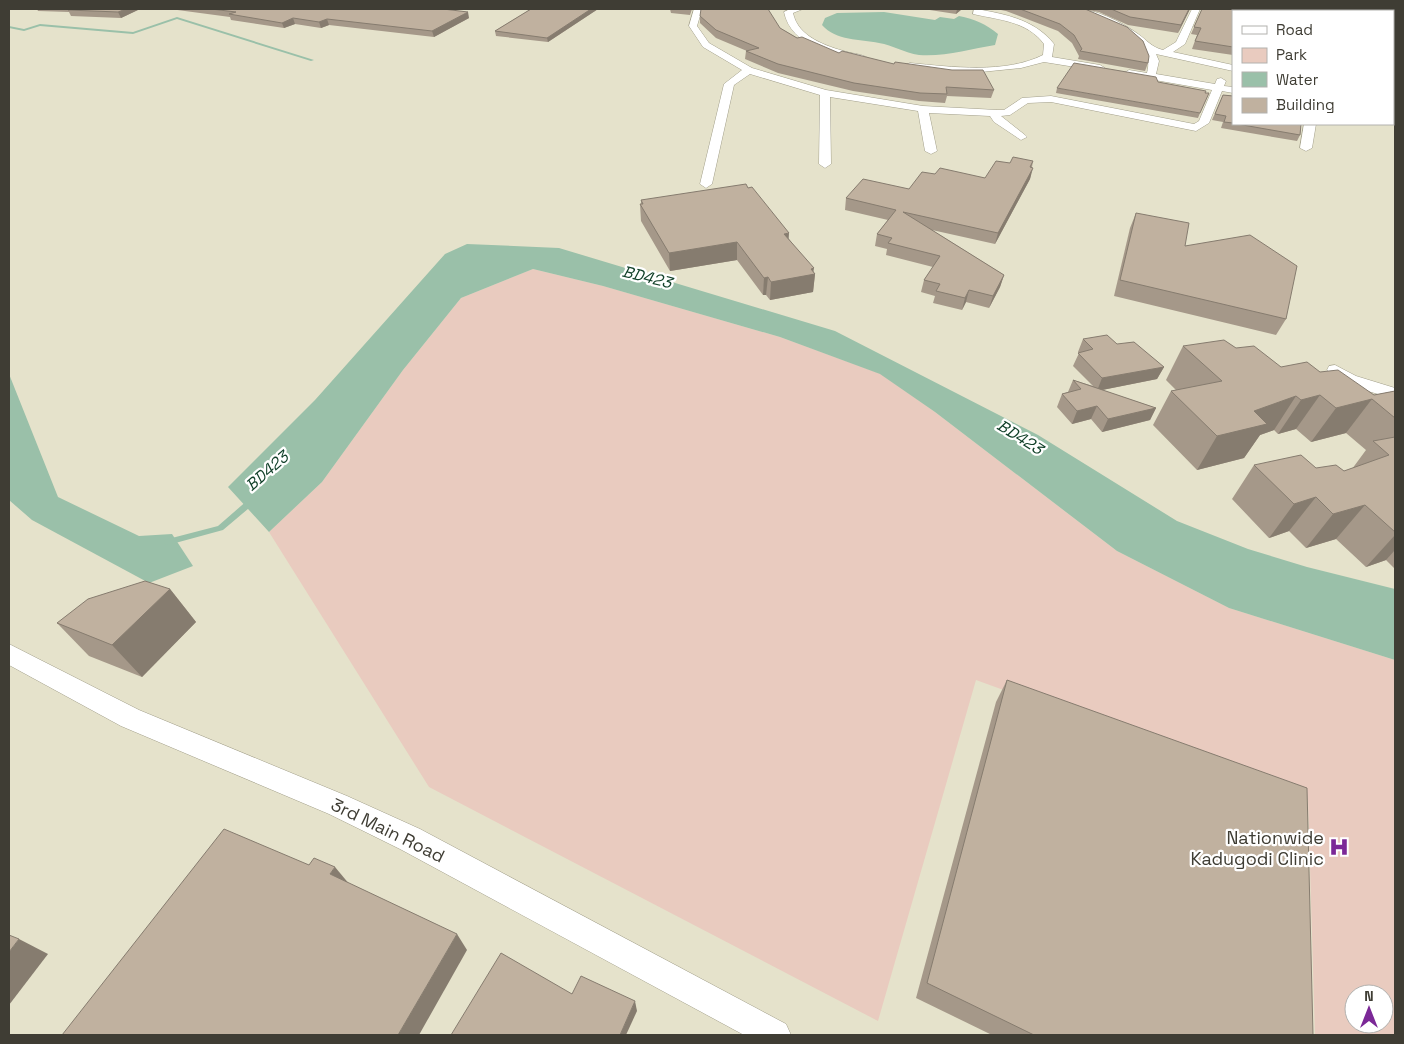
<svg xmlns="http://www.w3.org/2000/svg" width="1404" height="1044" font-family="'Space Grotesk',sans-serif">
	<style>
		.green { fill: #e9cbbf; fill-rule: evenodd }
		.water { fill: #9ac0a9 }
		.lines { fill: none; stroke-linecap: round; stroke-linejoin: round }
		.stream { fill: #9ac0a9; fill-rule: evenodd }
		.minor-casing { stroke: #a29f8a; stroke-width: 1 }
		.minor { fill: #fff; fill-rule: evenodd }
		.wall { fill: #a59889 }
		.shaded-wall { fill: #867c6f }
		.building { fill: #c0b19f; stroke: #867c6f }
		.labels { text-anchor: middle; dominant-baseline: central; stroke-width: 4.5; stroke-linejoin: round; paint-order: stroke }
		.water-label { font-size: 16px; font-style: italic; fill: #12412a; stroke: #fff }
		.near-street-label { font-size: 18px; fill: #3f3d34; stroke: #fff }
		.near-poi-label { font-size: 18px; fill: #3f3d34; stroke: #fff; text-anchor: end }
	</style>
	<rect width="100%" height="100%" fill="#e5e2cb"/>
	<!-- green -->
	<g class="green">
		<polygon points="1349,9 1395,9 1395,104 1393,103 1393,11 1348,11"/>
		<path d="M533,269l70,17 177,51 101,37 54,38 182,139 112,57 166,52v375h-80l-7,-235 -332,-120 -98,341 -449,-234 -160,-255 53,-50 81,-112 58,-72zM1354,994h30v30h-30z"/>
	</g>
	<!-- water -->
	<g class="water">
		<path d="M884,12l51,8 5,-3 14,2 5,-3c16,3 27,8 39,18l-3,11c-24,4 -51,12 -76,10 -15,-2 -26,-10 -40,-12 -19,-4 -43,-2 -57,-18l3,-7 12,-5z"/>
		<polygon points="467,244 559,248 835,331 1038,435 1177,521 1248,549 1307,567 1395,589 1395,660 1229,608 1117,551 935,412 880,374 780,337 603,286 533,269 461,298 403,370 322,482 269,532 228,487 315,400 445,254"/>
		<polygon points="9,374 58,497 139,536 172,534 193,566 149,583 32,520 9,500"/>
	</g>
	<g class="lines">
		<!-- stream -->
		<g class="stream">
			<polygon points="177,17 314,60 311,61 177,19 133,34 40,26 24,31 9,28 9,26 24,29 40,24 133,32"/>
			<polygon points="252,498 255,499 256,501 255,503 223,530 168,545 165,544 164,542 165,540 168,539 218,526 249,499"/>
		</g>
		<defs>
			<g id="minor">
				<path d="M694,9h8l-5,17 12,17 43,25 74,22 97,16 74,4h7l18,-12 29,-2 143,28 5,-3 13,-31 -86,-15 -2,-2 5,-3 18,3c11,-42 -53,-47 -74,-64 21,-1 47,12 65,25 9,6 13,13 25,16l13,-8 16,-33h8l-15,35 -12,8 60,13v6l-77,-17 3,7 -3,13 59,10 2,-5 4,-1 5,3 -2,5 9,1v6l-11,-2 -13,32 -13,8 -145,-29 -23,1 -18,12 -9,1 24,19 2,2 -6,3 -27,-18 -4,-6 -61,-3 8,38 -6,3 -6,-3 -7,-40 -88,-14 1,67 -6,4 -6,-4 1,-69 -70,-21 -16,11 -22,99 -6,4 -6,-4 24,-100 18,-14 -39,-23 -14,-21z"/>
				<path d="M790,9h13l-10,4c5,24 33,33 54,39 7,2 16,2 22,7l-5,3c-29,-7 -73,-15 -80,-50z"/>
				<path d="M974,9h9l-1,1c27,5 54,11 72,34l-2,13 48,8 5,3 -5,3 -56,-9 -23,6 -40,4 -74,-4v-4l3,-1c42,4 95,11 133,-8l1,-11c-17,-23 -45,-24 -71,-30z"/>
				<rect x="1393" y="113" width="2" height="6"/>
				<polygon points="1304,124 1316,124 1312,148 1306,151 1300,148"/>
				<polygon points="1335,365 1356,376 1395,388 1395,399 1344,384 1327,370 1329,366"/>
				<polygon points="9,644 139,710 347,796 420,829 786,1024 791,1035 744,1035 400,849 329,814 121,726 9,665"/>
			</g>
		</defs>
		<!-- minor casing -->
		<use href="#minor" class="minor-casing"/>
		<!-- minor -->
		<use href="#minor" class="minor"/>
	</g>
	<!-- wall -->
	<g class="wall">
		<polygon points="37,9 140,9 121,18 71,16 69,12 38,11"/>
		<polygon points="170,9 443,9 469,18 434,37 329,25 321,28 295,24 284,28 231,20 230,17"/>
		<polygon points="531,9 598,9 548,42 496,36 495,31"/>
		<polygon points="670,9 692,9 690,15 671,13"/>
		<polygon points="923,9 962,9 956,14"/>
		<polygon points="996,9 1190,9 1178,33 1128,25 1099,12 1088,10 1148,63 1145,71 1078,59 1079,56 1072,43 1058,31 1006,11"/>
		<polygon points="1201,9 1336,9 1233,11 1233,55 1192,49 1197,35 1191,34 1202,9"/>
		<polygon points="700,16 780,28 797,38 839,53 994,90 991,98 947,96 945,103 919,101 853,91 778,73 745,59 746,51 747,51 716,38 700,23"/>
		<polygon points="1057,88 1200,113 1198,118 1056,93"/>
		<polygon points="1223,95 1233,96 1233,124 1301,124 1300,135 1297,141 1221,128 1223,122 1212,120"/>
		<polygon points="1033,161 1030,179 995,244 932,230 1004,275 1000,287 989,308 966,302 962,310 933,303 935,296 921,292 924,280 933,267 886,255 887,249 875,246 877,234 888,220 845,210 846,198 909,189 935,174 985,178 1010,163"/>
		<polygon points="641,200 789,239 815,274 813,292 770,300 766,295 763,295 737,260 670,271 641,221 640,204 641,204"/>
		<polygon points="1136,213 1185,246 1286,319 1276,335 1114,296 1130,228"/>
		<polygon points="1083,339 1117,344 1164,367 1157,379 1102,390 1156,408 1150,420 1102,432 1091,419 1072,424 1057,407 1062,394 1068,392 1073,380 1093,386 1073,366 1079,353 1078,352"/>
		<polygon points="1183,346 1236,348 1281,367 1320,372 1374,395 1395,391 1395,569 1386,560 1366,567 1336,539 1306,548 1289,531 1269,538 1232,499 1254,465 1316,468 1344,471 1352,469 1366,450 1346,433 1311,442 1296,429 1278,434 1274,430 1260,435 1244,458 1197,470 1153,425 1171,391 1176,390 1166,380"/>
		<polygon points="170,589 196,622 142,677 89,656 57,623"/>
		<polygon points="1007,680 1313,1035 992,1035 916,998 996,702"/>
	</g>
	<!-- shaded-wall -->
	<g class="shaded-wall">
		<polygon points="126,9 140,9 121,18 118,12"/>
		<polygon points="591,9 598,9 548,42 547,38"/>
		<polygon points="957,9 962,9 956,14"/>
		<polygon points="1189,9 1190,9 1178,33 1181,25"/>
		<polygon points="468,12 469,18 434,37 432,31"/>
		<polygon points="293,18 295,24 284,28 282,23"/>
		<polygon points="327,19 329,25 321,28 319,22"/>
		<polygon points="1033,168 1030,179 995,244 998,233"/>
		<polygon points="789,233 788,250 784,234"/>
		<polygon points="737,242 737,260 670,271 669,253"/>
		<polygon points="814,268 813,274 815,274 813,292 770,300 771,282"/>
		<polygon points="1004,275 1000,287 989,308 993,296"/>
		<polygon points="768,277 766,295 763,295 764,278"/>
		<polygon points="969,290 966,302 962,310 965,298"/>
		<polygon points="1164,367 1157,379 1097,391 1102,378"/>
		<polygon points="1320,395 1296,429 1278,434 1301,400"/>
		<polygon points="1296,396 1274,430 1260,435 1244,458 1197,470 1217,436 1254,411"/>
		<polygon points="1372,399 1346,433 1311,442 1336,408"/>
		<polygon points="1097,406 1091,419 1072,424 1077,411"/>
		<polygon points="1156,408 1150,420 1102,432 1108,419"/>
		<polygon points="1316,497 1289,531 1269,538 1294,504"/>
		<polygon points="1365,505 1336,539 1306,548 1333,514"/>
		<polygon points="1395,535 1395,550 1386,560 1366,567"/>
		<polygon points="170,589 196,622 142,677 112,645"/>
		<polygon points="335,867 350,885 330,874"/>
		<polygon points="457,934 467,950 419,1035 398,1035"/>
		<polygon points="19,939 48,954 9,1005 9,952"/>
		<polygon points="635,1001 637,1011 626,1035 620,1035"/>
	</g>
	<!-- building -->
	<g class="building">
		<polygon points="70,9 126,9 118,12 68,10"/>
		<polygon points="211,9 443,9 468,12 432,31 327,19 319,22 293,18 282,23 229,14 236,12"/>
		<polygon points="531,9 591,9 547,38 495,31"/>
		<polygon points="701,9 768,9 780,28 797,38 802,37 839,53 842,51 894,64 895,62 952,70 983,70 994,90 946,87 947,94 920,93 854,83 778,64 746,51 759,48 716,30 700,16"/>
		<polygon points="1020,9 1085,9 1127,27 1143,41 1149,56 1148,63 1080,51 1082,49 1074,35 1060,24"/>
		<polygon points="1111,9 1189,9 1181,25 1130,17"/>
		<polygon points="1202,9 1336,9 1336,11 1233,11 1233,47 1195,41 1201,28 1194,27"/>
		<polygon points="1074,63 1156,77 1158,82 1206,91 1205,93 1209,93 1200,113 1057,88"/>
		<polygon points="1223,95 1233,96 1233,123 1224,122 1226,116 1215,114"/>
		<polygon points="1237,124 1301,124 1300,135"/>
		<polygon points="1013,157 1033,161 1030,167 1033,168 998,233 903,212 1004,275 993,296 969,290 965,298 936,291 940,284 924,280 940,256 888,243 892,238 877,234 896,210 846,198 863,179 909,189 922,172 935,174 940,168 985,178 996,161 1010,163"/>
		<polygon points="746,184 748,188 752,187 789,233 784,234 814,268 811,269 815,274 771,282 768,277 764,278 737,242 669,253 640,204 643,204 641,200"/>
		<polygon points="1136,213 1189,223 1185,246 1250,235 1297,266 1286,319 1120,280"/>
		<polygon points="1107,335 1117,344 1134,342 1164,367 1102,378 1078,353 1093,349 1083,339"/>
		<polygon points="1224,340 1236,348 1254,346 1281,367 1307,362 1320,372 1338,370 1374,395 1395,391 1395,418 1372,399 1336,408 1320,395 1301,400 1296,396 1254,411 1267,424 1217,436 1171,391 1222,381 1183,346"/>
		<polygon points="1073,380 1156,408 1108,419 1097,406 1077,411 1062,394 1081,389"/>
		<polygon points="1395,437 1395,532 1365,505 1333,514 1316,497 1294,504 1254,465 1301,455 1316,468 1336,465 1344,471 1389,455 1373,441"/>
		<polygon points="145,581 170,589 112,645 57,623 88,599"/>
		<polygon points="1007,680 1307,788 1313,1035 1034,1035 927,983"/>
		<polygon points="224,829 309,865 314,858 335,867 330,874 457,934 398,1035 62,1035"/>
		<polygon points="9,935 19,939 9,952"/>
		<polygon points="501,953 572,994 581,976 635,1001 620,1035 451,1035"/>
	</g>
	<!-- icons -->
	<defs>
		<symbol id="hospital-bare" viewBox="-9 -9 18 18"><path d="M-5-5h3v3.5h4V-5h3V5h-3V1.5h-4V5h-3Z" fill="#7b2897" stroke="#fff" stroke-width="2.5" paint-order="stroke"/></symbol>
	</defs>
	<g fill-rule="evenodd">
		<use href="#hospital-bare" x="1325" y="833" width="28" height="28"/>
	</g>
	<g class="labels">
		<!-- water labels -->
		<g class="water-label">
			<text transform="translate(647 277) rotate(14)">BD423</text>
			<text transform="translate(1020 437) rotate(32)">BD423</text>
			<text transform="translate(267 471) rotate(-41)">BD423</text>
		</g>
		<!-- near-street labels -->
		<g class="near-street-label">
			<text transform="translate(388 830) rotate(26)">3rd Main Road</text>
		</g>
		<!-- near-poi labels -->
		<g class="near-poi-label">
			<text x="1324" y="837">Nationwide<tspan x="1324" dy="21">Kadugodi Clinic</tspan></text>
		</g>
	</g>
	<!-- border -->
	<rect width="1404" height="1044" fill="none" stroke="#3f3d34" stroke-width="20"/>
	<!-- legend -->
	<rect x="1232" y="10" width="162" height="115" fill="#ffffff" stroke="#b2b1ae"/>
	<rect x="1242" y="26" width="25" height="8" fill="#ffffff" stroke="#b2b1ae"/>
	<text x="1276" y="35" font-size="15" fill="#3f3d34">Road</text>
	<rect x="1242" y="48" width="25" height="15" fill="#e9cbbf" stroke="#b2b1ae"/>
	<text x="1276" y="60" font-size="15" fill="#3f3d34">Park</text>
	<rect x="1242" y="72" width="25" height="15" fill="#9ac0a9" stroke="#b2b1ae"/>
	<text x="1276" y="85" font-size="15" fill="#3f3d34">Water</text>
	<rect x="1242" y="98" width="25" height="15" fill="#c0b19f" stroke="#b2b1ae"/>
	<text x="1276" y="110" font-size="15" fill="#3f3d34">Building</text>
	<!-- north arrow -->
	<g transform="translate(1369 1009)"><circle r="24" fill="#ffffff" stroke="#b2b1ae"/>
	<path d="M0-4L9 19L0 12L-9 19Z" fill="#7b2897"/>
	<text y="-8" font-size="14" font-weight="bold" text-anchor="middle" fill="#3f3d34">N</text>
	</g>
</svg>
